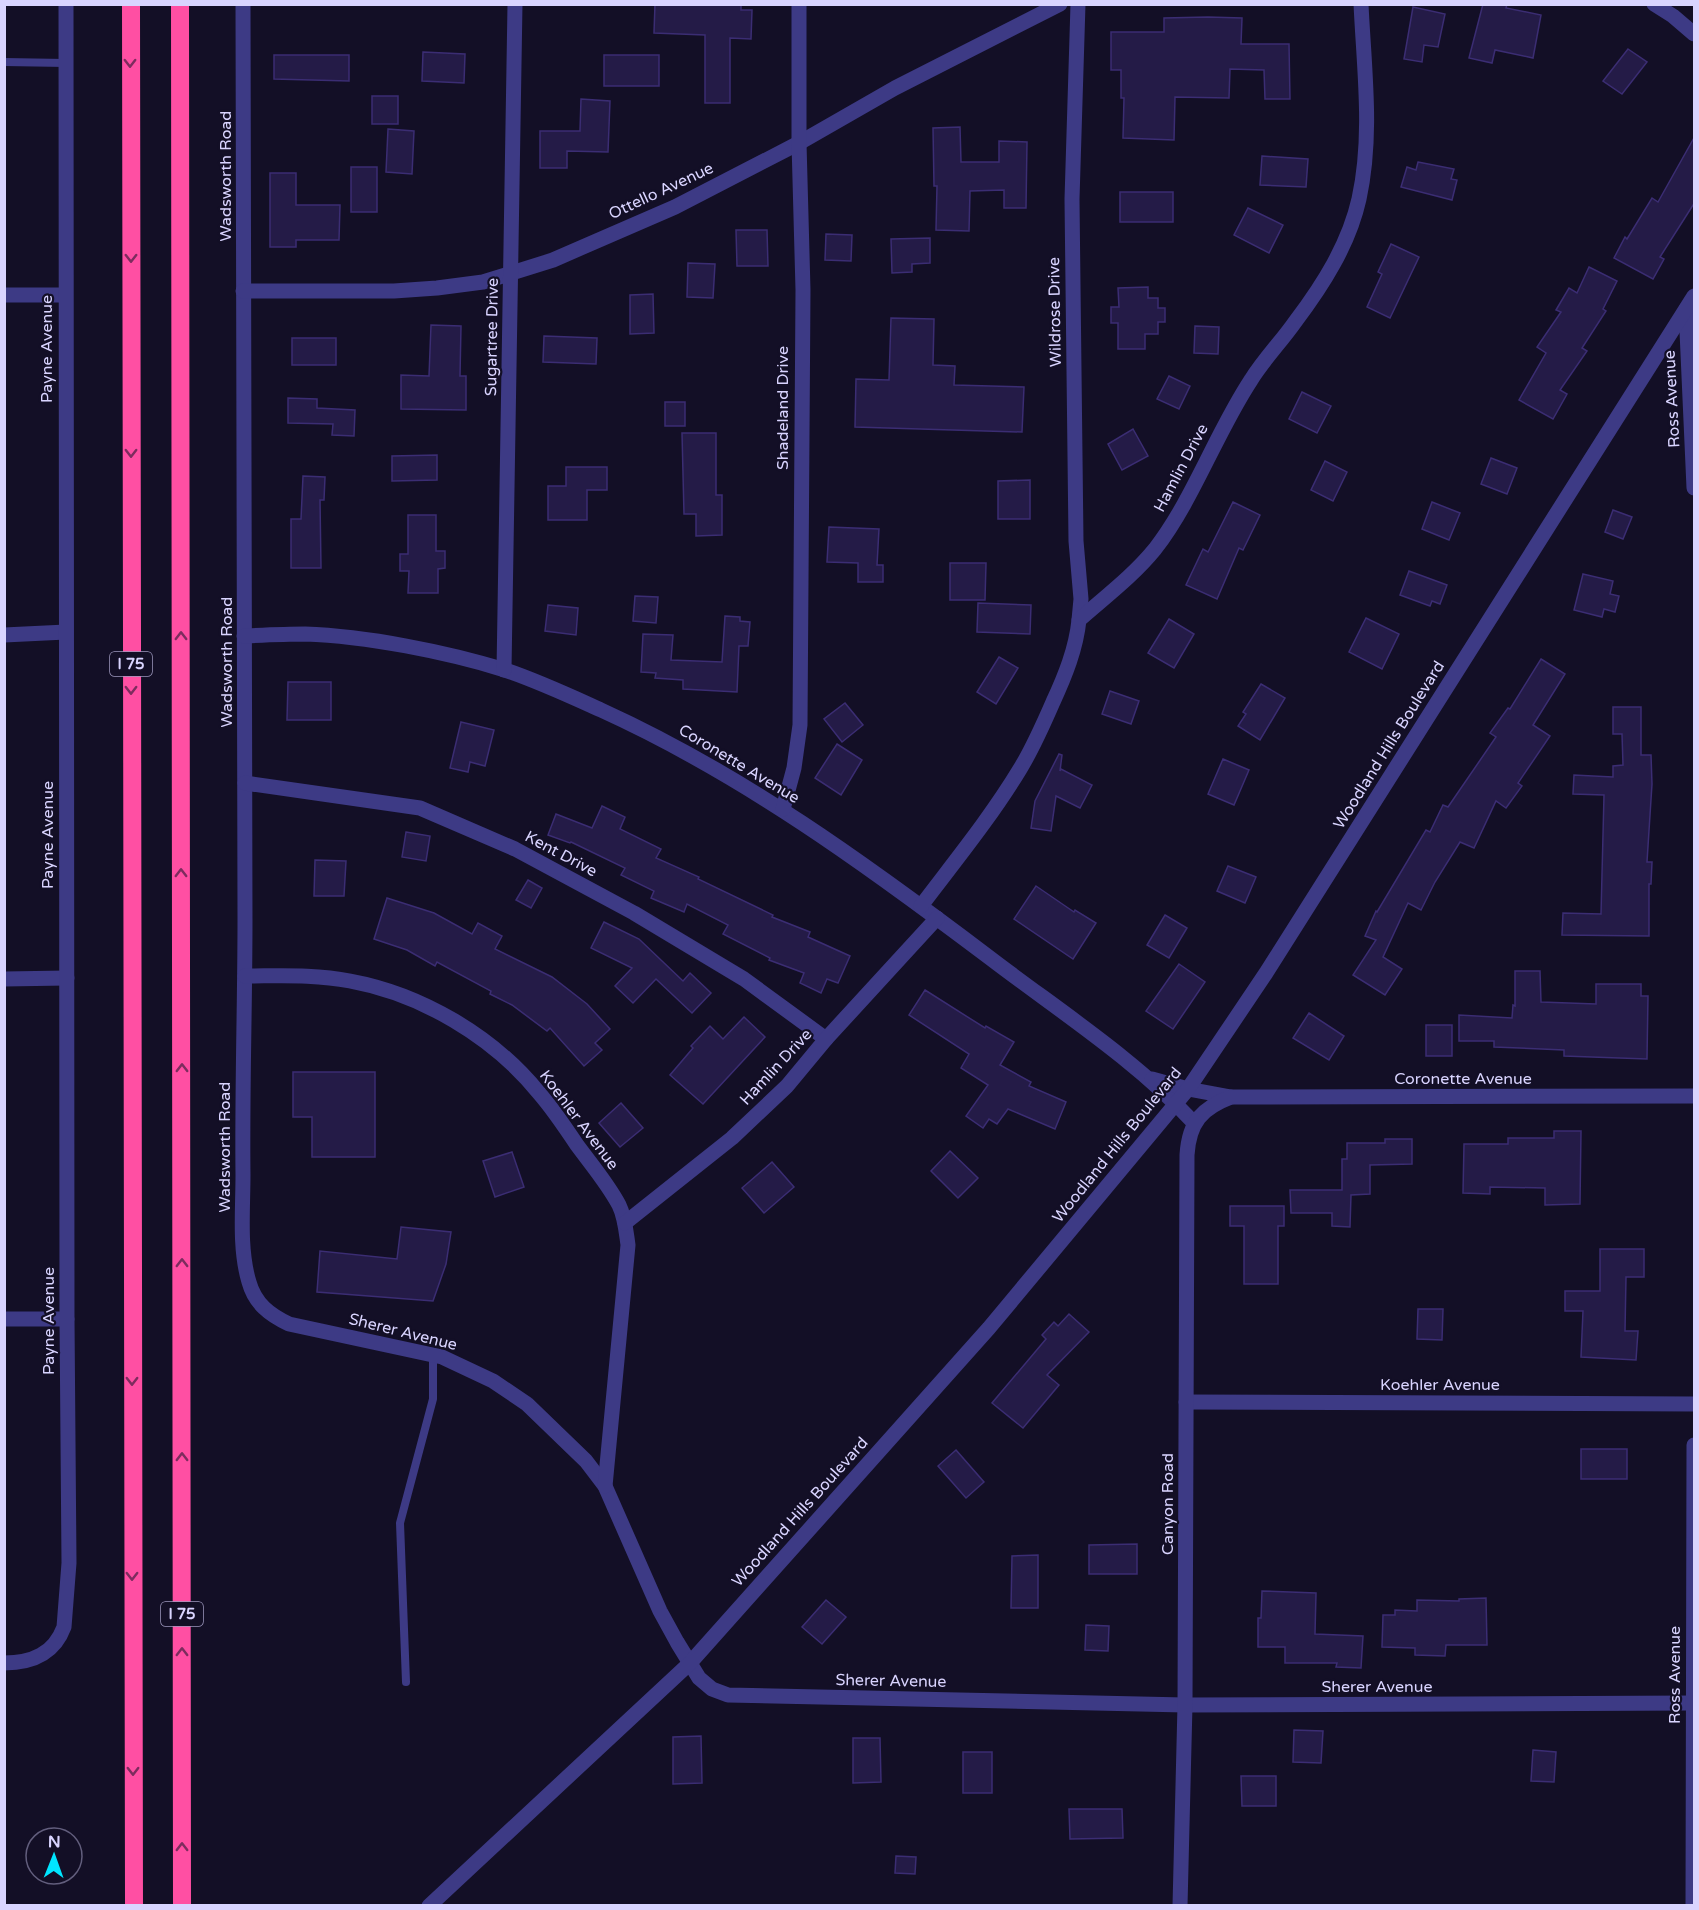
<svg xmlns="http://www.w3.org/2000/svg" width="1699" height="1910" font-family="'Varela Round',sans-serif">
	<style>
		.building { fill: #241b47; stroke: #3b2d73; stroke-width: 1.5 }
		.lines { fill: none; stroke-linecap: round; stroke-linejoin: round }
		.lane { stroke: #3d3a85; stroke-width: 8 }
		.street { stroke: #3d3a85; stroke-width: 15 }
		.highway { stroke: #ff4fa3; stroke-width: 18 }
		.oneway { stroke: #7d2c5e }
		.labels { text-anchor: middle; dominant-baseline: central; stroke-width: 4.5; stroke-linejoin: round; paint-order: stroke }
		.shield { fill: #130f26; stroke: #9e99be; stroke-width: 1.5 }
		.shield-label { font-size: 15px; font-weight: bold; fill: #d9d4ff }
		.street-label { font-size: 16px; fill: #d9d4ff; stroke: #130f26 }
	</style>
	<rect width="100%" height="100%" fill="#130f26"/>
	<!-- building -->
	<g class="building">
		<polygon points="655,4 741,4 741,10 752,10 751,39 730,38 730,103 705,103 705,35 654,33"/>
		<polygon points="1483,4 1507,4 1506,8 1541,15 1533,58 1495,50 1492,63 1469,58"/>
		<polygon points="1413,7 1445,14 1438,47 1424,45 1422,62 1404,59"/>
		<polygon points="1208,17 1242,18 1241,44 1289,44 1290,99 1265,99 1264,70 1230,69 1229,98 1175,97 1174,140 1123,138 1124,98 1121,98 1121,70 1111,70 1111,32 1164,32 1164,18"/>
		<polygon points="1628,49 1647,62 1622,94 1603,81"/>
		<polygon points="423,52 465,54 464,83 422,81"/>
		<polygon points="274,55 349,55 349,81 274,79"/>
		<rect x="604" y="55" width="55" height="31"/>
		<rect x="372" y="96" width="26" height="28"/>
		<polygon points="581,99 610,101 608,152 567,151 567,168 540,168 540,131 580,131"/>
		<polygon points="960,127 961,162 999,162 999,141 1027,142 1026,208 1004,208 1004,190 970,191 969,231 936,230 937,186 934,186 933,128"/>
		<polygon points="388,129 414,131 412,174 386,172"/>
		<polygon points="1695,136 1695,202 1660,257 1664,259 1653,279 1614,258 1625,237 1627,239 1652,198 1658,202"/>
		<polygon points="1262,156 1308,159 1306,187 1260,185"/>
		<polygon points="1418,162 1454,169 1451,179 1457,180 1452,200 1401,187 1407,167 1416,170"/>
		<rect x="351" y="167" width="26" height="45"/>
		<polygon points="270,173 296,173 296,205 340,205 339,240 296,240 296,247 270,247"/>
		<rect x="1120" y="192" width="53" height="30"/>
		<polygon points="1248,208 1283,225 1269,253 1234,235"/>
		<polygon points="736,230 767,230 768,266 737,266"/>
		<polygon points="826,234 852,235 851,261 825,260"/>
		<polygon points="930,238 930,263 912,264 912,272 892,273 891,239"/>
		<polygon points="1391,244 1419,257 1390,318 1367,307 1382,274 1378,272"/>
		<polygon points="688,263 715,264 713,298 687,297"/>
		<polygon points="1589,267 1617,281 1603,309 1606,311 1582,348 1587,351 1560,390 1567,394 1553,419 1519,400 1546,353 1537,347 1561,312 1556,310 1569,288 1577,293"/>
		<polygon points="1148,287 1148,298 1158,298 1158,308 1165,308 1165,322 1158,322 1158,334 1145,334 1145,349 1118,349 1118,323 1111,323 1111,307 1119,307 1118,288"/>
		<polygon points="653,294 654,333 630,334 630,295"/>
		<polygon points="891,318 934,319 933,365 955,366 954,385 1024,387 1022,432 855,427 856,379 889,380"/>
		<polygon points="431,325 461,326 460,376 466,376 466,410 401,409 401,375 429,376"/>
		<polygon points="1195,326 1219,327 1218,354 1194,353"/>
		<polygon points="544,336 597,338 596,364 543,362"/>
		<rect x="292" y="338" width="44" height="27"/>
		<polygon points="1169,376 1190,386 1179,409 1157,399"/>
		<polygon points="1302,392 1331,406 1317,433 1289,419"/>
		<polygon points="288,398 317,399 317,408 355,410 354,436 332,435 333,424 288,423"/>
		<rect x="665" y="402" width="20" height="24"/>
		<polygon points="1133,429 1148,456 1122,470 1108,444"/>
		<polygon points="682,433 716,433 716,495 722,495 722,535 696,536 696,514 684,514"/>
		<polygon points="437,455 437,480 392,481 392,456"/>
		<polygon points="1491,458 1517,468 1507,494 1481,484"/>
		<polygon points="1325,461 1347,472 1333,501 1311,490"/>
		<polygon points="566,467 607,467 607,490 587,490 587,520 548,520 548,486 566,486"/>
		<polygon points="303,476 325,477 324,500 320,500 321,568 291,568 291,519 301,519"/>
		<polygon points="1030,480 1030,519 998,519 998,481"/>
		<polygon points="1233,502 1260,515 1243,550 1239,548 1217,599 1186,585 1203,549 1208,552"/>
		<polygon points="1432,502 1460,513 1449,540 1422,529"/>
		<polygon points="1613,510 1632,517 1623,539 1605,532"/>
		<polygon points="408,515 436,515 436,551 445,551 445,568 438,569 438,593 408,593 409,571 400,571 400,554 408,554"/>
		<polygon points="829,527 879,529 877,565 883,565 883,582 858,582 858,563 827,562"/>
		<polygon points="950,563 986,563 985,600 950,600"/>
		<polygon points="1409,571 1447,585 1440,604 1432,601 1430,606 1400,595"/>
		<polygon points="1583,574 1613,581 1610,594 1619,596 1615,612 1604,609 1602,617 1574,610"/>
		<polygon points="635,596 658,597 656,623 633,621"/>
		<polygon points="978,603 1031,605 1030,634 977,632"/>
		<polygon points="548,605 578,608 576,635 545,631"/>
		<polygon points="725,616 740,617 740,621 750,622 748,646 739,646 737,692 683,689 683,680 655,678 656,673 641,672 643,634 673,635 671,660 722,662"/>
		<polygon points="1366,618 1399,634 1382,669 1349,652"/>
		<polygon points="1169,619 1194,634 1174,668 1148,653"/>
		<polygon points="999,657 1018,668 996,704 977,692"/>
		<polygon points="1541,659 1565,674 1533,725 1550,736 1518,783 1522,786 1506,808 1496,801 1474,848 1460,842 1435,882 1421,910 1408,903 1383,957 1402,969 1385,995 1353,975 1376,940 1365,936 1376,911 1377,912 1426,830 1430,832 1443,805 1448,807 1496,737 1490,733 1508,708 1510,709"/>
		<polygon points="288,682 331,682 331,720 287,720"/>
		<polygon points="1261,684 1285,698 1260,740 1238,726 1246,714 1243,712"/>
		<polygon points="1110,691 1139,701 1131,724 1102,714"/>
		<polygon points="845,703 863,725 842,742 824,719"/>
		<polygon points="1613,707 1641,707 1641,755 1651,755 1652,784 1647,862 1652,862 1651,884 1649,884 1649,936 1562,935 1563,913 1601,914 1604,795 1573,794 1574,775 1613,777 1613,766 1623,765 1622,734 1613,734"/>
		<polygon points="461,722 494,730 485,766 470,762 468,772 450,768"/>
		<polygon points="837,744 862,760 841,795 815,778"/>
		<polygon points="1059,754 1062,755 1060,771 1061,769 1092,785 1080,808 1056,796 1051,831 1031,828 1035,801"/>
		<polygon points="1223,759 1249,770 1234,805 1208,794"/>
		<polygon points="602,806 625,817 620,829 661,849 656,858 699,877 698,879 773,915 772,917 810,932 808,937 850,956 838,983 827,979 821,993 800,983 804,973 769,960 770,958 723,934 728,925 687,904 684,912 651,898 654,891 621,875 625,868 571,842 570,843 548,835 556,814 592,828"/>
		<polygon points="406,832 430,836 426,861 402,857"/>
		<polygon points="315,860 346,861 344,896 314,896"/>
		<polygon points="1228,866 1256,877 1245,903 1217,891"/>
		<polygon points="528,880 542,888 531,908 516,900"/>
		<polygon points="1036,886 1074,912 1075,910 1096,923 1073,959 1014,919"/>
		<polygon points="387,898 434,913 472,934 478,923 502,936 495,949 552,977 587,1004 610,1029 595,1043 602,1050 584,1066 550,1028 547,1031 512,1005 490,994 491,991 437,962 435,966 407,950 374,939"/>
		<polygon points="1165,915 1187,928 1169,958 1147,945"/>
		<polygon points="604,922 639,939 683,981 690,973 711,993 692,1013 656,979 633,1003 615,986 632,968 591,948"/>
		<polygon points="1179,964 1205,982 1173,1029 1146,1011"/>
		<polygon points="1515,971 1540,971 1541,1002 1596,1004 1596,984 1641,984 1641,996 1648,996 1647,1059 1564,1056 1564,1050 1494,1047 1494,1041 1459,1041 1459,1015 1512,1018 1513,1005 1515,1006"/>
		<polygon points="925,990 985,1028 986,1026 1014,1042 1000,1065 1031,1082 1029,1086 1066,1102 1055,1129 1008,1109 997,1124 989,1119 983,1128 966,1116 988,1085 961,1068 969,1054 909,1015"/>
		<polygon points="1309,1013 1344,1036 1329,1060 1293,1038"/>
		<polygon points="744,1017 765,1037 703,1104 670,1075 693,1048 691,1046 710,1026 723,1039"/>
		<rect x="1426" y="1025" width="26" height="31"/>
		<polygon points="293,1072 375,1072 375,1157 312,1157 312,1117 293,1117"/>
		<polygon points="621,1103 643,1128 620,1147 599,1123"/>
		<polygon points="1554,1131 1581,1131 1580,1204 1545,1205 1545,1188 1490,1187 1490,1194 1463,1193 1464,1144 1508,1144 1508,1138 1554,1138"/>
		<polygon points="1385,1139 1412,1139 1412,1164 1370,1165 1370,1194 1351,1195 1350,1227 1332,1226 1332,1213 1291,1213 1290,1190 1342,1190 1342,1159 1347,1159 1347,1143 1385,1143"/>
		<polygon points="950,1151 978,1178 958,1198 931,1171"/>
		<polygon points="512,1152 524,1187 495,1197 483,1161"/>
		<polygon points="772,1162 794,1187 764,1213 742,1188"/>
		<polygon points="1230,1206 1284,1206 1284,1226 1278,1226 1278,1284 1244,1284 1244,1226 1230,1226"/>
		<polygon points="401,1227 451,1232 446,1264 433,1301 317,1292 320,1251 397,1259"/>
		<polygon points="1600,1249 1644,1249 1644,1277 1626,1277 1625,1331 1638,1331 1636,1360 1581,1357 1583,1311 1565,1311 1565,1291 1600,1291"/>
		<polygon points="1418,1309 1443,1309 1442,1340 1417,1339"/>
		<polygon points="1069,1314 1089,1332 1047,1375 1059,1385 1023,1428 992,1403 1046,1339 1042,1335 1054,1322 1058,1326"/>
		<rect x="1581" y="1449" width="46" height="30"/>
		<polygon points="956,1450 984,1482 966,1498 938,1466"/>
		<polygon points="1137,1544 1137,1574 1089,1574 1089,1545"/>
		<polygon points="1038,1555 1038,1608 1011,1608 1012,1556"/>
		<polygon points="1262,1591 1316,1593 1315,1634 1363,1636 1361,1668 1336,1667 1337,1663 1285,1663 1285,1647 1258,1647 1258,1618 1261,1618"/>
		<polygon points="1486,1598 1487,1645 1446,1645 1445,1656 1415,1655 1415,1648 1382,1647 1383,1615 1395,1615 1395,1610 1417,1611 1417,1600 1459,1601 1459,1599"/>
		<polygon points="826,1600 846,1617 822,1644 802,1627"/>
		<polygon points="1086,1625 1109,1626 1108,1651 1085,1650"/>
		<polygon points="1294,1730 1323,1731 1321,1763 1293,1762"/>
		<polygon points="701,1736 702,1783 673,1784 673,1737"/>
		<polygon points="853,1738 880,1738 881,1782 853,1783"/>
		<polygon points="1533,1750 1556,1752 1554,1782 1531,1781"/>
		<rect x="963" y="1752" width="29" height="41"/>
		<polygon points="1241,1776 1276,1776 1276,1806 1242,1806"/>
		<polygon points="1069,1809 1122,1809 1123,1838 1070,1839"/>
		<polygon points="896,1856 916,1857 915,1874 895,1873"/>
	</g>
	<g class="lines">
		<!-- lane -->
		<g class="lane">
			<polyline points="4,62 66,63"/>
			<polyline points="406,1682 400,1523 433,1399 433,1356"/>
		</g>
		<!-- street -->
		<g class="street">
			<path d="M243,4c0,305 2,610 2,915 0,86 -3,171 -2,256 0,35 -4,74 6,107 6,22 21,33 40,42l153,33 51,24 34,23 59,57 19,25 55,125 17,31 22,36 13,11 16,6 457,10 509,-2"/>
			<polyline points="1078,4 1072,199 1076,541 1081,599 1079,620"/>
			<polyline points="1654,4 1673,16 1694,34"/>
			<polyline points="243,291 394,291 437,288 483,282 553,260 675,207 799,143 895,88 1060,4"/>
			<polyline points="4,295 65,295"/>
			<polyline points="1686,309 1694,488"/>
			<polyline points="4,635 66,632"/>
			<path d="M244,636c21,-1 41,-2 61,-2 61,2 142,18 200,36 33,11 65,26 96,40 141,64 266,155 389,248 68,52 146,102 204,165"/>
			<polyline points="504,670 515,4"/>
			<polyline points="245,783 420,808 515,849 634,913 744,979 826,1039"/>
			<polyline points="783,809 794,768 800,725 803,290 799,143 799,4"/>
			<path d="M921,906c34,-45 70,-89 99,-137 13,-21 23,-44 33,-67 12,-26 23,-53 26,-82 26,-23 54,-44 76,-71 38,-49 61,-116 96,-169 13,-21 30,-38 44,-58 28,-37 54,-78 64,-123 14,-64 5,-130 2,-195"/>
			<path d="M245,976c35,0 70,-2 105,5 71,13 143,55 189,112 14,16 26,34 38,52 14,19 31,39 42,60 6,12 7,26 9,40l-23,241"/>
			<polyline points="4,979 67,978"/>
			<polyline points="1152,1079 1188,1089 1231,1097"/>
			<polyline points="625,1223 732,1138 787,1086 826,1039 937,918"/>
			<polyline points="4,1319 67,1319"/>
			<polyline points="1186,1402 1694,1404"/>
			<path d="M4,1663c28,0 50,-9 60,-36l5,-64 -2,-244 -1,-1315"/>
			<polyline points="429,1906 690,1663 989,1328 1188,1089 1266,973 1694,296"/>
			<path d="M1180,1906l5,-201 2,-550c2,-33 15,-47 44,-58l463,-1"/>
			<polyline points="1693,1906 1694,1445"/>
		</g>
		<!-- highway -->
		<g class="highway">
			<polyline points="131,4 134,1906"/>
			<polyline points="180,4 182,1906"/>
		</g>
	</g>
	<!-- one-way arrows -->
	<defs><path id="oneway-chevron" d="M-2-3.5L2.5 0L-2 3.5" fill="none" stroke-width="1.6" stroke-linecap="round" stroke-linejoin="round" transform="scale(1.5)"/></defs>
	<g class="oneway">
		<use href="#oneway-chevron" transform="translate(130 63) rotate(90)"/>
		<use href="#oneway-chevron" transform="translate(131 258) rotate(90)"/>
		<use href="#oneway-chevron" transform="translate(131 453) rotate(90)"/>
		<use href="#oneway-chevron" transform="translate(181 636) rotate(-90)"/>
		<use href="#oneway-chevron" transform="translate(131 690) rotate(90)"/>
		<use href="#oneway-chevron" transform="translate(181 873) rotate(-90)"/>
		<use href="#oneway-chevron" transform="translate(182 1068) rotate(-90)"/>
		<use href="#oneway-chevron" transform="translate(182 1263) rotate(-90)"/>
		<use href="#oneway-chevron" transform="translate(132 1381) rotate(90)"/>
		<use href="#oneway-chevron" transform="translate(182 1457) rotate(-90)"/>
		<use href="#oneway-chevron" transform="translate(132 1576) rotate(90)"/>
		<use href="#oneway-chevron" transform="translate(182 1652) rotate(-90)"/>
		<use href="#oneway-chevron" transform="translate(133 1771) rotate(90)"/>
		<use href="#oneway-chevron" transform="translate(182 1847) rotate(-90)"/>
	</g>
	<g class="labels">
		<!-- shield labels -->
		<g class="shield">
			<rect x="110" y="652" width="42" height="24" rx="4.5"/>
			<rect x="161" y="1602" width="42" height="24" rx="4.5"/>
		</g>
		<g class="shield-label">
			<text x="131" y="664">I 75</text>
			<text x="182" y="1614">I 75</text>
		</g>
		<!-- street labels -->
		<g class="street-label">
			<text transform="translate(226 176) rotate(-90)">Wadsworth Road</text>
			<text transform="translate(661 191) rotate(-25)">Ottello Avenue</text>
			<text transform="translate(1055 312) rotate(-91)">Wildrose Drive</text>
			<text transform="translate(492 337) rotate(-89)">Sugartree Drive</text>
			<text transform="translate(47 349) rotate(-90)">Payne Avenue</text>
			<text transform="translate(1672 399) rotate(-93)">Ross Avenue</text>
			<text transform="translate(783 408) rotate(-90)">Shadeland Drive</text>
			<text transform="translate(1181 468) rotate(-62)">Hamlin Drive</text>
			<text transform="translate(227 662) rotate(-90)">Wadsworth Road</text>
			<text transform="translate(1389 745) rotate(-58)">Woodland Hills Boulevard</text>
			<text transform="translate(739 764) rotate(31)">Coronette Avenue</text>
			<text transform="translate(48 835) rotate(-90)">Payne Avenue</text>
			<text transform="translate(561 854) rotate(28)">Kent Drive</text>
			<text transform="translate(776 1067) rotate(-47)">Hamlin Drive</text>
			<text x="1463" y="1079">Coronette Avenue</text>
			<text transform="translate(579 1120) rotate(53)">Koehler Avenue</text>
			<text transform="translate(1117 1145) rotate(-51)">Woodland Hills Boulevard</text>
			<text transform="translate(225 1147) rotate(-90)">Wadsworth Road</text>
			<text transform="translate(49 1321) rotate(-90)">Payne Avenue</text>
			<text transform="translate(403 1332) rotate(14)">Sherer Avenue</text>
			<text x="1440" y="1385">Koehler Avenue</text>
			<text transform="translate(1168 1504) rotate(-90)">Canyon Road</text>
			<text transform="translate(800 1512) rotate(-48)">Woodland Hills Boulevard</text>
			<text transform="translate(1675 1675) rotate(-90)">Ross Avenue</text>
			<text transform="translate(891 1681) rotate(1)">Sherer Avenue</text>
			<text x="1377" y="1687">Sherer Avenue</text>
		</g>
	</g>
	<!-- border -->
	<rect width="1699" height="1910" fill="none" stroke="#d9d4ff" stroke-width="12"/>
	<!-- north arrow -->
	<g transform="translate(54 1856) rotate(1)"><circle r="28" fill="#130f26" stroke="#625e7d" stroke-width="1.5"/>
	<path d="M0-4.5L10 22L0 15L-10 22Z" fill="#00e5ff"/>
	<text y="-9" font-size="16" font-weight="bold" text-anchor="middle" fill="#d9d4ff">N</text>
	</g>
</svg>
